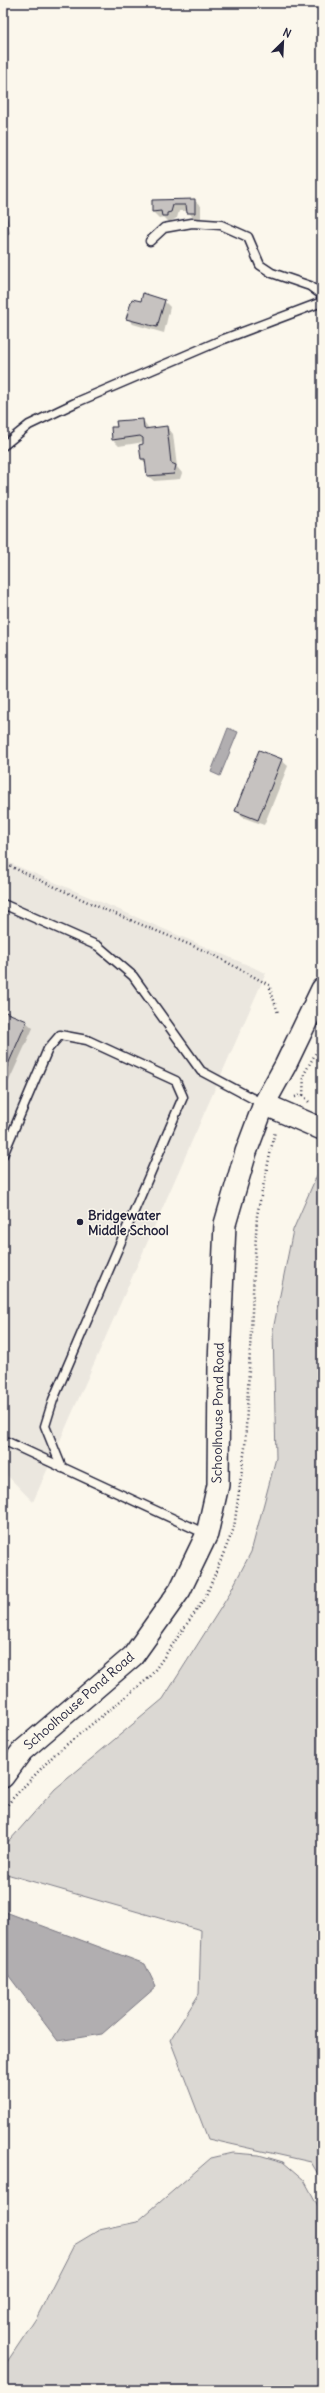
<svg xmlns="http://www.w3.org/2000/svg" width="325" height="2393" font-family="Delius,sans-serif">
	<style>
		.built { fill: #ebe7df }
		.green { fill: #dbd8d3; stroke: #7e7d87 }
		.water { fill: #b1aeb0; stroke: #787681 }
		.shadow { fill: #0003 }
		.building { fill: #c6c2c0; stroke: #22223b }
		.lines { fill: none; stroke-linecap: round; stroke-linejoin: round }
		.service-casing { stroke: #22223b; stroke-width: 11 }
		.tertiary-casing { stroke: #22223b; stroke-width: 24 }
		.path { stroke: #22223b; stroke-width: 2.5; stroke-dasharray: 1 3; stroke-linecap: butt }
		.service { stroke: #fbf7ec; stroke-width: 8 }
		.tertiary { stroke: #fbf7ec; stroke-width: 21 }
		.poi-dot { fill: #22223b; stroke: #fbf7ec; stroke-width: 1.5 }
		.labels { text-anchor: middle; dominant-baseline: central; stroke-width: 3; stroke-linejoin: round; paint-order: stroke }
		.poi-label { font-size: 13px; font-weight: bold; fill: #22223b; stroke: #fbf7ec; text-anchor: start }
		.street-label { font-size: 13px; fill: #22223b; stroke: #fbf7ec }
	</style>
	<rect width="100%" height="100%" fill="#fbf7ec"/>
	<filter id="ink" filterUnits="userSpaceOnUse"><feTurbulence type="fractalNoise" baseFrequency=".025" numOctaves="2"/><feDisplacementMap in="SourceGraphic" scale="8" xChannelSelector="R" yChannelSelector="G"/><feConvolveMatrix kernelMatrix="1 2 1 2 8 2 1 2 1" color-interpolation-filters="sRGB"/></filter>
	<g filter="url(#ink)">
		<!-- built -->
		<polygon class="built" points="3,860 266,973 33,1502 3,1471"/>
		<!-- green -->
		<g class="green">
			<polygon points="317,1175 322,1177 322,2181 311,2162 208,2139 170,2040 199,1994 201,1930 3,1873 3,1848 55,1789 163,1699 227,1598 251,1552 276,1458 273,1330 293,1230"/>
			<polygon points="233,2153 259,2155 283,2162 304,2180 322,2213 322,2390 3,2390 3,2368 37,2317 74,2245 99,2230 137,2222 211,2158"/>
		</g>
		<!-- water -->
		<g class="water">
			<polygon points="3,186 9,233 3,241"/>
			<polygon points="228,728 238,732 220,776 211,772"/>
			<polygon points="3,1911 145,1964 156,1987 102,2034 58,2041 3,1968"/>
		</g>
		<!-- shadow -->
		<g class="shadow">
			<polygon points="194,200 201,206 201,219 194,219 188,211 179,211 177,218 169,222 164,217 159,218 153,212 153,201"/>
			<polygon points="164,301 170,307 164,333 133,324 127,318 142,302"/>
			<polygon points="143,420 149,429 167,427 173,434 177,467 182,473 180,479 154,481 147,475 146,463 141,459 144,442 119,446 113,440 118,427"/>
			<polygon points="281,760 288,766 264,825 242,817 236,810"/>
			<polygon points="3,1012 26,1022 33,1028 3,1094"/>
		</g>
		<!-- building -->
		<g class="building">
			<polygon points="195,199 195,213 187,213 186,205 173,205 171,212 167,213 167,216 162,216 161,211 152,212 152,200"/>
			<polygon points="143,293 165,300 157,327 126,319 132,299 141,301"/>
			<polygon points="143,419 144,429 167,426 171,463 176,465 174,474 147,476 145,459 141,459 139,445 143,444 143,438 140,436 112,440 111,427 117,427 116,421"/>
			<polygon points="259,750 282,759 258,820 235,811"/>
			<polygon points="3,1011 27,1021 3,1076"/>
		</g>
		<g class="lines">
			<defs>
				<g id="service">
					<polyline points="150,241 164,228 192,223 221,225 248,237 260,265 272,273 310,286 322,295"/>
					<polyline points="3,446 29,425 77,402 224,339 322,302"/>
					<polyline points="3,904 98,946 133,976 201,1071 263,1104"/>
					<polyline points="3,1155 48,1049 60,1035 87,1040 176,1081 183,1097 53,1400 45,1426 62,1468"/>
					<polyline points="3,1440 206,1534"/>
				</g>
				<g id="tertiary">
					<polyline points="264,1104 322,1129"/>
					<polyline points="3,1777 22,1751 133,1656 180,1590 207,1534 218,1485 219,1363 225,1224 246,1152 264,1104 285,1066 322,989"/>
				</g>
			</defs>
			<!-- service casing -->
			<use href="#service" class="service-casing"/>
			<!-- tertiary casing -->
			<use href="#tertiary" class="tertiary-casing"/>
			<!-- path -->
			<g class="path">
				<polyline points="3,863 101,908 210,953 269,985 278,1013"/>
				<polyline points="303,1095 309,1102"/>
				<polyline points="295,1097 303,1095 304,1074 322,1042"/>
				<polyline points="3,1811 12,1799 55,1754 150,1677 205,1598 234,1528 245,1447 257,1215 275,1131"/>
			</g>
			<!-- service -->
			<use href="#service" class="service"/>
			<!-- tertiary -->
			<use href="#tertiary" class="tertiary"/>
		</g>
	</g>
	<!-- markers -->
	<circle class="poi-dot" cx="80" cy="1222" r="4"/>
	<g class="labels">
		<!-- poi labels -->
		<g class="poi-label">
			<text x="88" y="1215">Bridgewater<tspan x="88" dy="15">Middle School</tspan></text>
		</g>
		<!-- street labels -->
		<g class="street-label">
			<text transform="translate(218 1413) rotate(-89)">Schoolhouse Pond Road</text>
			<text transform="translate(79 1701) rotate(-41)">Schoolhouse Pond Road</text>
		</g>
	</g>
	<!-- margin -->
	<rect width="325" height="2393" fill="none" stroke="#fbf7ec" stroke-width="16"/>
	<rect x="8" y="8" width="309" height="2377" fill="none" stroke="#22223b" stroke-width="1.5" filter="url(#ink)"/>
	<!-- north arrow -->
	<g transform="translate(283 42) rotate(24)" stroke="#fbf7ec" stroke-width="3" paint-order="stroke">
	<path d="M0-3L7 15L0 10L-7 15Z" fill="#22223b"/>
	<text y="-6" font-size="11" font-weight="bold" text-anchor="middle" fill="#22223b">N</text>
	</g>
</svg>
